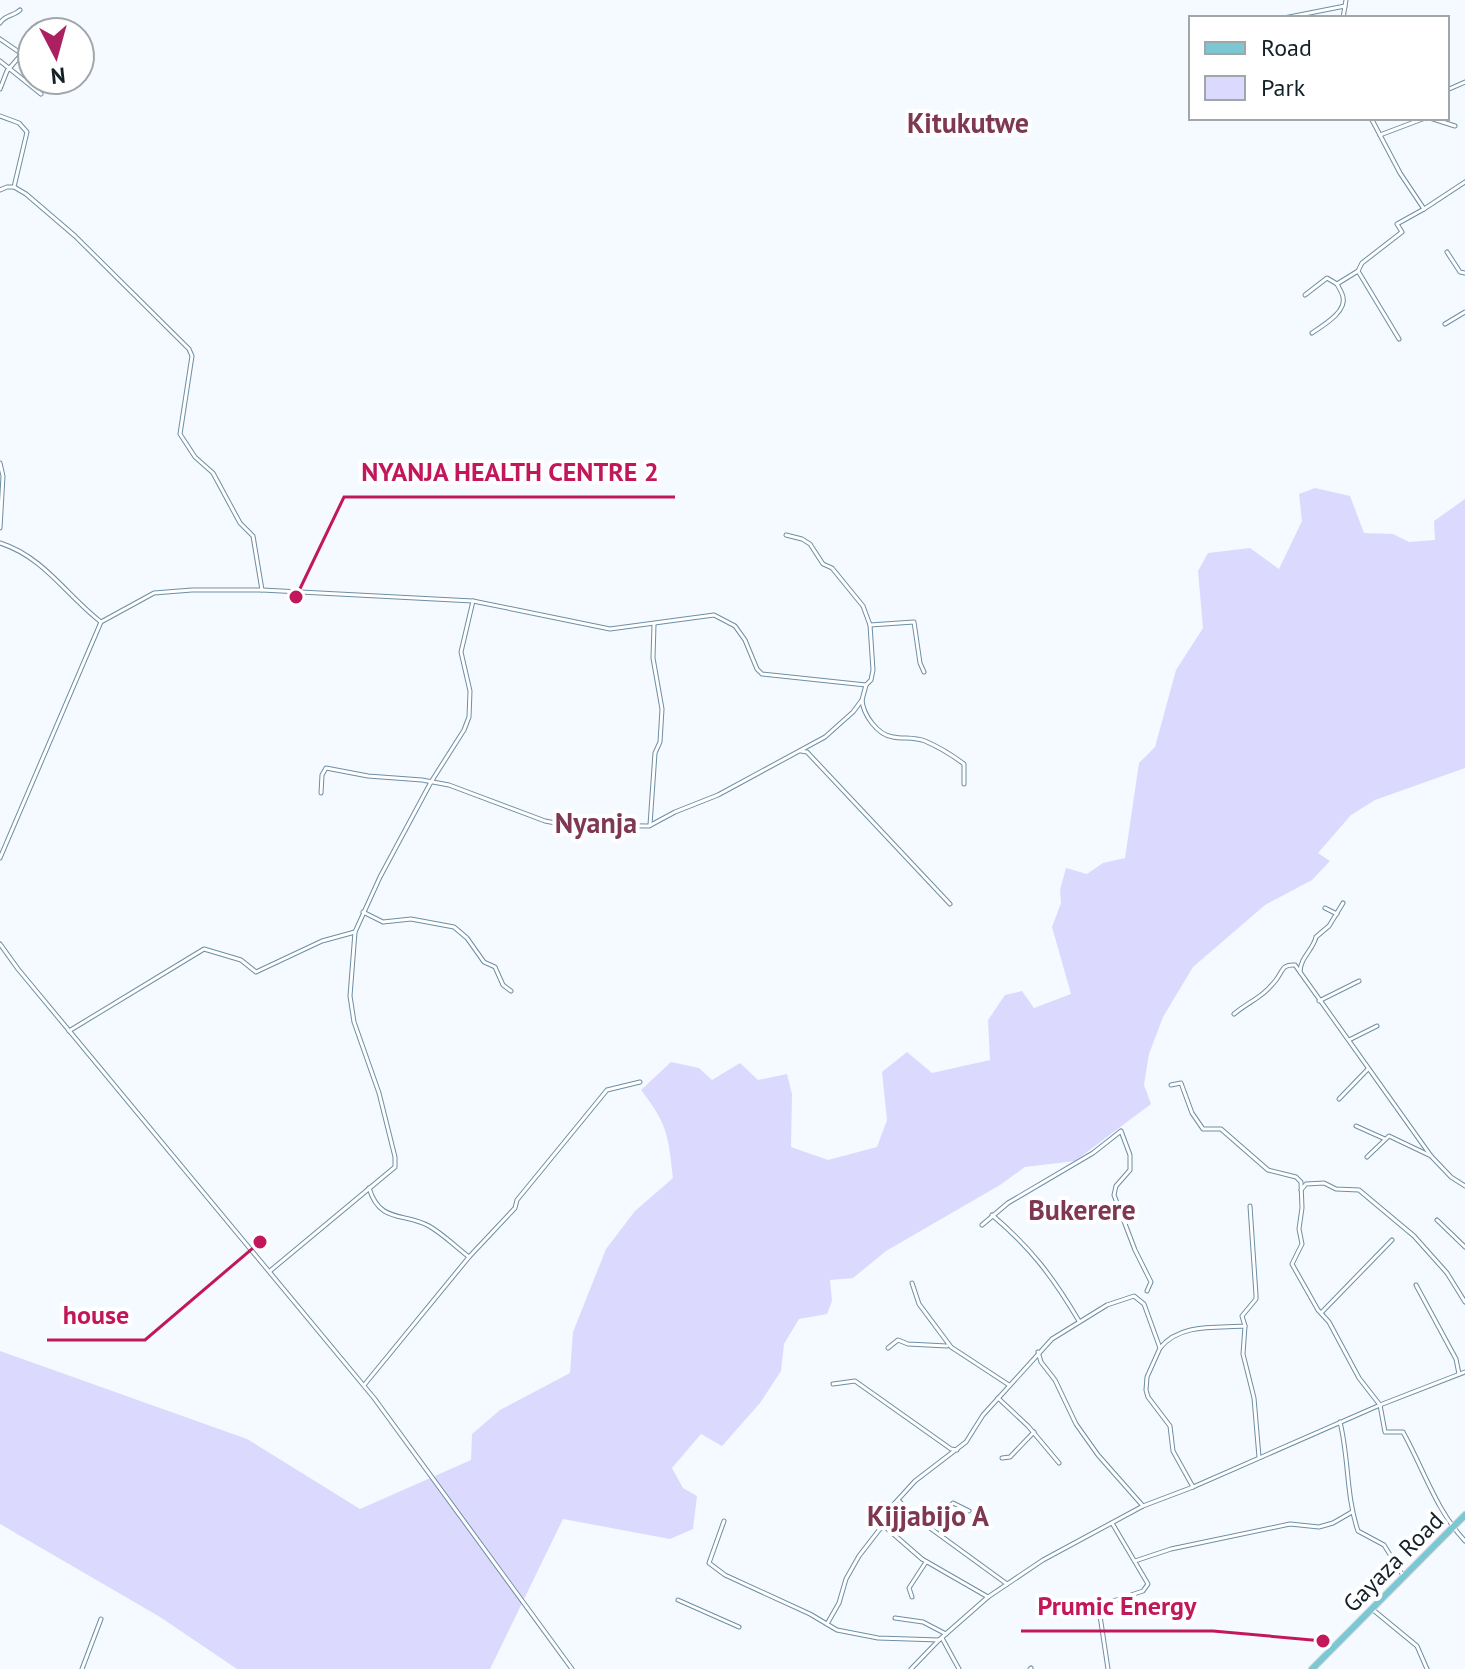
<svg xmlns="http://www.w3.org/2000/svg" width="1465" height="1669" font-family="'PT Sans',sans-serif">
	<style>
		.green { fill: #dbdafe }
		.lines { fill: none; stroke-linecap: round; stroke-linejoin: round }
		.minor-casing { stroke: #6f8ea3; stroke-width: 5 }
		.primary-casing { stroke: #d5d7d8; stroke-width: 8 }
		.minor { stroke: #fff; stroke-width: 3 }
		.primary { stroke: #7cc7d4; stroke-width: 6 }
		.labels { text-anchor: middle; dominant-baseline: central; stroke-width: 8; stroke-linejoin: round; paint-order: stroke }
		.street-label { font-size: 24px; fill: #142028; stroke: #fff }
		.quarter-label { font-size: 28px; font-weight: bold; fill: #7e3852; stroke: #fff }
		.leader { fill: none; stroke: #c2185b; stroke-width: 3 }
		.callout-dot { fill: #c2185b; stroke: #fff; stroke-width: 3 }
		.callout-label { font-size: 26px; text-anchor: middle; font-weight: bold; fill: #c2185b; stroke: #fff; stroke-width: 8; stroke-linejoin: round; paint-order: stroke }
	</style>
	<rect width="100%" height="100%" fill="#f4faff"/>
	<!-- green -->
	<path class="green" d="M1315,488l35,8 14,37 29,1 16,8 26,-2 -1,-19 31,-22v269l-90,32 -24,15 -33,38 12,8 -18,19 -47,25 -72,62 -30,50 -14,37 -5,31 7,19 -76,57 -50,6 -25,18 -114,66 -33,27 -23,2 2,21 -5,13 -28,5 -15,25 -3,27 -21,32 -38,43 -21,-12 -29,34 11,20 14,8 -4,33 -23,10 -107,-20 -73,150h-253l-77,-52 -160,-93v-173l247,88 113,70 111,-49 1,-26 28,-24 70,-37 3,-41 33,-83 29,-38 38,-33c-5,-43 -5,-53 -32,-88l30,-28 28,6 13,12 28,-17 18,17 29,-6 5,20 -1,53 37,13 49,-13 10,-27 -5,-48 25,-20 25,21 58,-13 -2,-40 17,-25 17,-4 12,17 37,-14 -19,-67 9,-24 -1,-13 6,-22 21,6 16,-11 22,-5 14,-95 16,-16 21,-77 27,-42 -5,-57 10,-18 42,-5 29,21 23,-48 -3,-27z"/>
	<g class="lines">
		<defs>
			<g id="minor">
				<polyline points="1284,18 1345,6"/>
				<polyline points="1343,18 1346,0"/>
				<path d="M0,23c5,-8 14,-7 20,-13"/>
				<polyline points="0,39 19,52 20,56 7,71 0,89"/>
				<polyline points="0,61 41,94"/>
				<polyline points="1447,90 1465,82"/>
				<polyline points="0,116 19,123 27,132 14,187"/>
				<polyline points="1371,118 1400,173 1424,209 1465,182"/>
				<polyline points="1430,118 1455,126"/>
				<polyline points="1380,135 1425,118"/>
				<polyline points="0,190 7,187 14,187 26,194 75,236 189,349 192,356 180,434 195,457 213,473 240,523 253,536 262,590"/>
				<polyline points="1447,252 1460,272 1465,273"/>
				<polyline points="1358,271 1362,263 1402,232 1397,224 1424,209"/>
				<polyline points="1305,295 1327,278 1337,284"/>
				<polyline points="1445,324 1465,312"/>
				<path d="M1312,333c10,-7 35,-21 31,-36 -1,-5 -4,-9 -6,-13l21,-13 41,68"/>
				<polyline points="0,463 3,476 0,528"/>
				<path d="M0,543c44,14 66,52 101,79l53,-29 38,-3h70l211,11 137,28 104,-14 21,11 10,14 12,29 5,5 104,11"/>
				<polyline points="870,625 914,622 920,663 924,672"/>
				<path d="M862,700c1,14 15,35 31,37 11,2 21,0 32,4 14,6 27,14 39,23v20"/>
				<polyline points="801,751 807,752 950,904"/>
				<polyline points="321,793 322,775 326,768 368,776 422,780 449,785 545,821 566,825 649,826 675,812 718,795 825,737 853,712 862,700 866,685 871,680 873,670 870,625 863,606 832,568 823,564 810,544 802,539 786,535"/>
				<polyline points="650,825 655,753 660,742 662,709 653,658 654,624"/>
				<polyline points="0,858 101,622"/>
				<polyline points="1325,908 1337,914"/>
				<polyline points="363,912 383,922 411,919 454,927 467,938 484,962 495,967 503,985 511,991"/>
				<polyline points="0,944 18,969 374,1398 572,1669"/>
				<path d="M1300,972c0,-14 13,-22 16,-35l13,-11 14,-23"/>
				<polyline points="1319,1001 1359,981"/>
				<path d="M1234,1014c17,-14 27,-15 42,-34 7,-9 6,-16 19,-15l136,191"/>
				<polyline points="69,1031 204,949 241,960 256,972 322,941 355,932"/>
				<polyline points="1349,1040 1377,1026"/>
				<path d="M1171,1085l10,-2 11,30 11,16h18l47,41 28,7 5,5 1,26 -3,21 3,15 -10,20 26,46 11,12 30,56 21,27 5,27h18c21,38 33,78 62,109"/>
				<polyline points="1339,1099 1368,1069"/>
				<polyline points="1356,1126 1385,1139"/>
				<polyline points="1367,1157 1389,1136 1431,1156 1451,1177 1465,1186"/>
				<path d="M369,1188c11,36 35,24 60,38 14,8 27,21 40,31"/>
				<polyline points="1301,1190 1306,1184 1324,1183 1336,1189 1359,1190 1414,1236 1447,1273 1465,1302"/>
				<polyline points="1250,1206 1256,1295 1256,1299 1242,1316 1245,1326 1243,1354 1254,1398 1259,1457"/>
				<path d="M992,1215c39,33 61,62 87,106"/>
				<polyline points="1437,1220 1465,1247"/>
				<polyline points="982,1225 1008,1203 1093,1153 1121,1131 1130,1155 1130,1170 1116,1186 1114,1195 1135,1250 1151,1282 1147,1291"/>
				<polyline points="270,1271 395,1167 395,1157 379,1093 354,1022 350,996 355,932 380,877 431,782 464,730 469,717 470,691 461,652 473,601"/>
				<polyline points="912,1283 919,1304 951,1347 1009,1385"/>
				<polyline points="1416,1285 1456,1359 1459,1374"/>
				<polyline points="1322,1312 1392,1240"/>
				<polyline points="888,1348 898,1340 908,1344 947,1346"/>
				<path d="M1160,1348c20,-25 56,-20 85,-22"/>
				<polyline points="1038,1352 1041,1362 1055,1380 1076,1424 1098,1455 1143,1506"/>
				<polyline points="365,1384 469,1257 515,1208 517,1200 607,1090 640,1082"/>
				<polyline points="833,1384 855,1381 951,1449 957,1450"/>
				<polyline points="998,1398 1028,1426 1059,1463"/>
				<path d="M1340,1422c9,36 6,74 18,109l26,14 20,32"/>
				<polyline points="1002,1458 1010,1457 1034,1432"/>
				<polyline points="899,1501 919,1520 1007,1584"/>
				<polyline points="724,1521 709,1563 725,1575 810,1614 837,1630 878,1638 939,1640"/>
				<polyline points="883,1525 922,1559 988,1597"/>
				<polyline points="929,1526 953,1503 969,1511"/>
				<polyline points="1135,1561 1171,1549 1290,1524 1319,1527 1333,1523 1352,1512"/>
				<polyline points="912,1597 909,1588 926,1562"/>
				<polyline points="678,1600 739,1627"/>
				<polyline points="1372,1609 1417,1646 1427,1669"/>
				<polyline points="895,1618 923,1622 946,1634"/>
				<polyline points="827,1624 839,1603 846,1579 859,1556 883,1525 894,1504 915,1481 966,1442 983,1415 1052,1339 1107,1305 1134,1296 1144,1304 1160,1348 1147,1377 1146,1390 1148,1397 1170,1426 1173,1451 1193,1487"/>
				<polyline points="942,1638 959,1669"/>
				<polyline points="82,1669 101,1619"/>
				<polyline points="911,1669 939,1640 988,1597 1043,1560 1143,1506 1193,1487 1380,1405 1465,1372"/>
				<polyline points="1030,1669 1031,1668"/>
				<polyline points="1108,1669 1099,1609 1104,1604 1143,1591 1148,1584 1112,1523"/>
			</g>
			<polyline id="primary" points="1312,1669 1465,1515"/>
		</defs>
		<!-- minor casing -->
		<use href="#minor" class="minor-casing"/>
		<!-- primary casing -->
		<use href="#primary" class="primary-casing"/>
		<!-- minor -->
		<use href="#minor" class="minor"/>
		<!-- primary -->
		<use href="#primary" class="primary"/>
	</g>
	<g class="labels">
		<!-- street labels -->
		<g class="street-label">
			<text transform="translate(1393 1562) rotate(-45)">Gayaza Road</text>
		</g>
		<!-- quarter labels -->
		<g class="quarter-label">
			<text x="968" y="122">Kitukutwe</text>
			<text x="596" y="822">Nyanja</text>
			<text x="1082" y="1209">Bukerere</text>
			<text x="928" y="1515">Kijjabijo A</text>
		</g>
	</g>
	<!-- callouts -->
	<path class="leader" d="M296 597L344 497H675M260 1242L145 1340H47M1323 1641L1213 1631H1021"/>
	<g class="callout-dot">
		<circle cx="296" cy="597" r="8"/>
		<circle cx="260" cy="1242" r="8"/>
		<circle cx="1323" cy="1641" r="8"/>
	</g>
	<g class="callout-label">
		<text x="510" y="481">NYANJA HEALTH CENTRE 2</text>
		<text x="96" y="1324">house</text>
		<text x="1117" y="1615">Prumic Energy</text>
	</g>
	<!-- legend -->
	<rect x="1189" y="16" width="260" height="104" fill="#ffffff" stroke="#a1a6a9" stroke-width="2"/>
	<rect x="1205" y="42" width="40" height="12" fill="#7cc7d4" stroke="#a1a6a9" stroke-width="2"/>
	<text x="1261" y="56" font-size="24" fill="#142028">Road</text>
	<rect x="1205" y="76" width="40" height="24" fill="#dbdafe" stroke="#a1a6a9" stroke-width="2"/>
	<text x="1261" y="96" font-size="24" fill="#142028">Park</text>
	<!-- north arrow -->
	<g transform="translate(56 56) rotate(174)"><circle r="38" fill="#ffffff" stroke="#a1a6a9" stroke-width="2"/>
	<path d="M0-6L14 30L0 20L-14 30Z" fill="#ab2060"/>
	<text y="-12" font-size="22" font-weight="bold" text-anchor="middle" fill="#142028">N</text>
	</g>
</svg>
